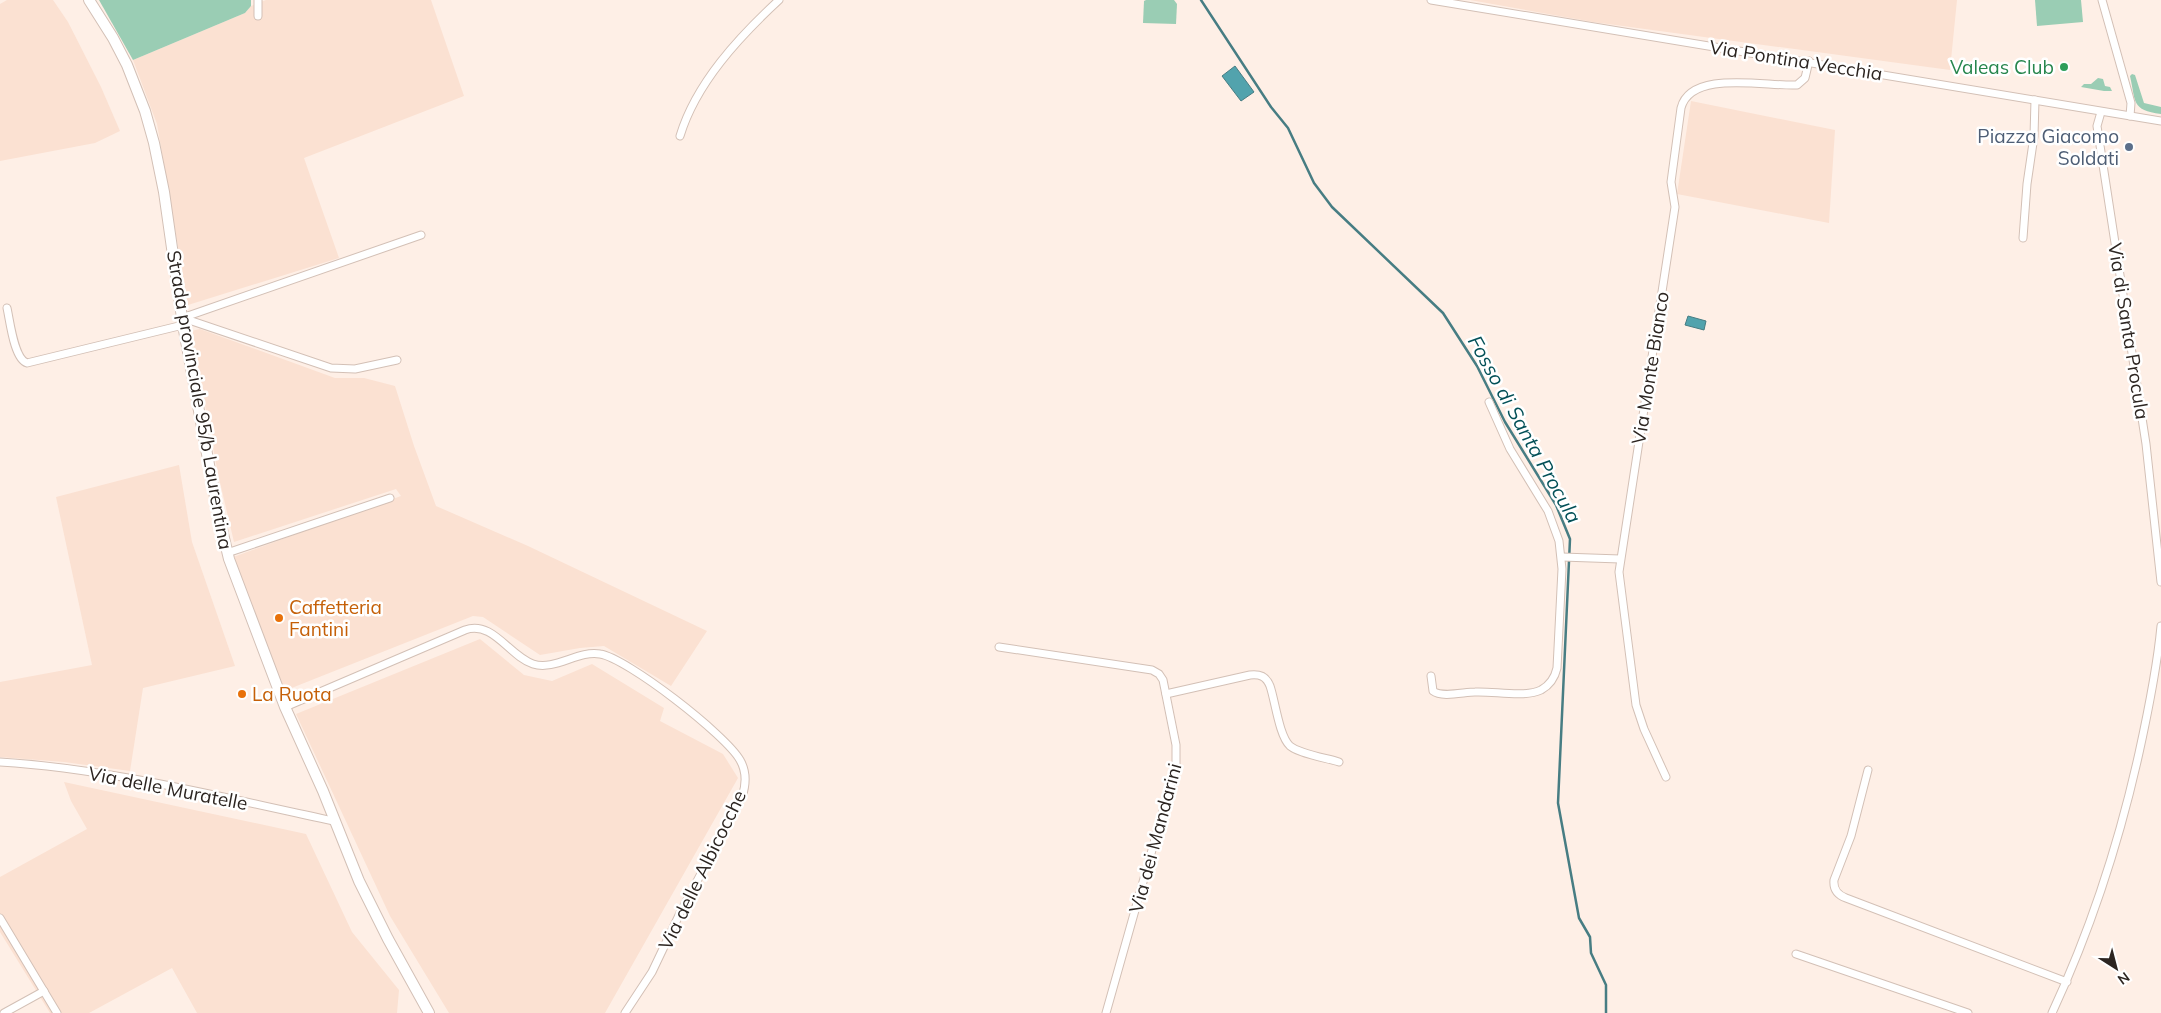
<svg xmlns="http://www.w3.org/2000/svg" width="2161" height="1013" font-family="Mulish,sans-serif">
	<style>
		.built { fill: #fbe1d2 }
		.green { fill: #9acdb4 }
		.water { fill: #52a3ad; stroke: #477d83 }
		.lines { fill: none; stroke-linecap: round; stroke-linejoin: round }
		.stream { stroke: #477d83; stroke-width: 2.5 }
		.street-casing { stroke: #d3c0b6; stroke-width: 9 }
		.secondary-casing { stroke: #d3c0b6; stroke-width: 12 }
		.street { stroke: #fff; stroke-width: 7 }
		.secondary { stroke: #fff; stroke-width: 10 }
		.leisure-dot { fill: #2e9e5b; stroke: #fff; stroke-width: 2 }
		.service-dot { fill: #5c6f8a; stroke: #fff; stroke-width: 2 }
		.food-dot { fill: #e8710a; stroke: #fff; stroke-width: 2 }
		.labels { text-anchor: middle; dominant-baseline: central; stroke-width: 5; stroke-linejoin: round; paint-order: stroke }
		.street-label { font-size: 19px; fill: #2c2521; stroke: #fff }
		.leisure-label { font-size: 19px; fill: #27864d; stroke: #fff; text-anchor: end }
		.service-label { font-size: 19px; fill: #4e5e75; stroke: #fff; text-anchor: end }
		.food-label { font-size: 19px; fill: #c56008; stroke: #fff; text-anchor: start }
		.water-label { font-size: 20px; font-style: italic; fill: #035057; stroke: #fff }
	</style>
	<rect width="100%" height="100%" fill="#feefe6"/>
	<!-- built -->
	<g class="built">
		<polygon points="7,0 53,0 68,22 101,87 120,131 95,143 0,161 0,4"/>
		<polygon points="266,0 431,0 464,96 304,158 339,258 188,305 157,124 133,60 245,13 251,6"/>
		<polygon points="1470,0 1957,0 1950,70 1593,22"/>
		<polygon points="1691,101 1835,130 1829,223 1677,194"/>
		<polygon points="200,329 335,378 364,378 395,386 414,446 436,506 528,546 707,631 671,686 604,646 580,648 540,655 483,617 473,616 279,693 225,560 401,496 396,489 234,542 218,474 191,331"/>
		<polygon points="179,465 192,542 235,666 143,688 130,771 64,762 0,757 0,682 92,665 56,497"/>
		<polygon points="480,639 524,675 552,681 592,664 664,708 660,721 723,754 738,778 605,1013 449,1013 390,916 296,714"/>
		<polygon points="64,782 306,834 352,932 399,990 397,1013 197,1013 172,968 89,1013 50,1013 0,932 0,877 87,829 71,801"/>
	</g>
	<!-- green -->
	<g class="green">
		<polygon points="99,0 251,0 251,6 245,13 133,60"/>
		<polygon points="1146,0 1174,0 1177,4 1176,24 1143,23 1144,1"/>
		<polygon points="2035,0 2081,0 2083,22 2037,26"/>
		<path d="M2132,74l3,1 9,28 17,4v7c-30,-4 -25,-12 -31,-38z"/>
		<polygon points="2098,78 2103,79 2105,86 2110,87 2112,91 2104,91 2081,87 2084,84 2091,84"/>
	</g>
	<!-- water -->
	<g class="water">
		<polygon points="1235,66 1254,92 1241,101 1222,76"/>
		<polygon points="1688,316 1706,321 1704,330 1685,325"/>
	</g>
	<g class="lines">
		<!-- stream -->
		<polyline class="stream" points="1201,0 1271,107 1288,128 1314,183 1332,207 1443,313 1477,366 1505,422 1556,505 1570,539 1558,803 1579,918 1590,937 1591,953 1606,985 1606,1013"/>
		<defs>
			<g id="street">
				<polyline points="1431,0 2161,121"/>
				<polyline points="2102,0 2131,103 2130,116"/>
				<polyline points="258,16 258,0"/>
				<polyline points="2101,112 2097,126 2146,444 2161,582"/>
				<path d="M680,136c16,-53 59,-99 99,-136"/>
				<polyline points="2023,238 2027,184 2034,136 2035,100"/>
				<path d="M7,308c3,13 7,51 20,55l156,-38"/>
				<polyline points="182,318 421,235"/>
				<polyline points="183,318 331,368 355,369 397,360"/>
				<polyline points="227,553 390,498"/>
				<polyline points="1562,557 1620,559"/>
				<polyline points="999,647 1152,670 1159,674 1163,680 1176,745 1176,765 1106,1013"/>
				<path d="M1431,676l2,15c9,7 31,1 42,1 20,-1 48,6 66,-2 9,-5 14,-13 16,-22l5,-99 -3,-28 -11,-30 -38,-62 -21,-47"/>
				<path d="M1166,694l84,-19c10,-1 16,1 20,11 5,14 9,50 20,60 10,8 36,12 49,16"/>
				<path d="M285,707l180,-77c28,-10 44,26 68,34 22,7 45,-14 67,-10 27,4 126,81 140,106 7,12 6,25 2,37l-61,114 -29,61 -27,41"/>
				<path d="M0,762c113,7 224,36 334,59"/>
				<path d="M1868,770l-17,66 -17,44c-1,10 4,15 12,18l221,84"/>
				<path d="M1666,777l-22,-48 -8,-24 -17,-133 56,-365 -4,-25 10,-74c10,-39 86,-21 116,-23l8,-7 4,-17"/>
				<polyline points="0,918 57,1013"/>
				<polyline points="1796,954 1968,1013"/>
				<polyline points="4,1013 44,991"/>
				<path d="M2052,1013c39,-84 67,-170 87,-260 9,-41 18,-84 22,-127"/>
			</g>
			<polyline id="secondary" points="89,0 113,38 127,65 145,111 154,143 164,192 183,325 218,513 229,559 285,707 323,791 359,881 388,939 429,1013"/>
		</defs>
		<!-- street casing -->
		<use href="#street" class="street-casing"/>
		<!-- secondary casing -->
		<use href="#secondary" class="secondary-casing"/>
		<!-- street -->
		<use href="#street" class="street"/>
		<!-- secondary -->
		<use href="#secondary" class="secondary"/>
	</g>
	<!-- markers -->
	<circle class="leisure-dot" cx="2064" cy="67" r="5"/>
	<circle class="service-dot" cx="2129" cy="147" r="5"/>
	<g class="food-dot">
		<circle cx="279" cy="618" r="5"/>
		<circle cx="242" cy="694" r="5"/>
	</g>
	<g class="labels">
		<!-- street labels -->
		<g class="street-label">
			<text transform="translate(1796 60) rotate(9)">Via Pontina Vecchia</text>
			<text transform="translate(2129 331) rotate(81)">Via di Santa Procula</text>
			<text transform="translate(1650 368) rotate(-81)">Via Monte Bianco</text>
			<text transform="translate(200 400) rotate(80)">Strada provinciale 95/b Laurentina</text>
			<text transform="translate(168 788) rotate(11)">Via delle Muratelle</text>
			<text transform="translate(1155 838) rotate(-75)">Via dei Mandarini</text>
			<text transform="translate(702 870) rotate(-64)">Via delle Albicocche</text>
		</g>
		<!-- leisure labels -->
		<g class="leisure-label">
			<text x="2054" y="67">Valeas Club</text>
		</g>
		<!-- service labels -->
		<g class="service-label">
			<text x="2119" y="136">Piazza Giacomo<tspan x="2119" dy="22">Soldati</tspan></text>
		</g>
		<!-- food labels -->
		<g class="food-label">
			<text x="289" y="607">Caffetteria<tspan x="289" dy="22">Fantini</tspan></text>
			<text x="252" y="694">La Ruota</text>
		</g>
		<!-- water labels -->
		<g class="water-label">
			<text transform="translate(1525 429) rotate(61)">Fosso di Santa Procula</text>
		</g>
	</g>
	<!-- north arrow -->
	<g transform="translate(2116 968) rotate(144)" stroke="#ffffff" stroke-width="4" paint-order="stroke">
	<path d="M0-4L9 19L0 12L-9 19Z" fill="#2c2521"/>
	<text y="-8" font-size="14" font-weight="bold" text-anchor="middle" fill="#2c2521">N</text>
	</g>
</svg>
